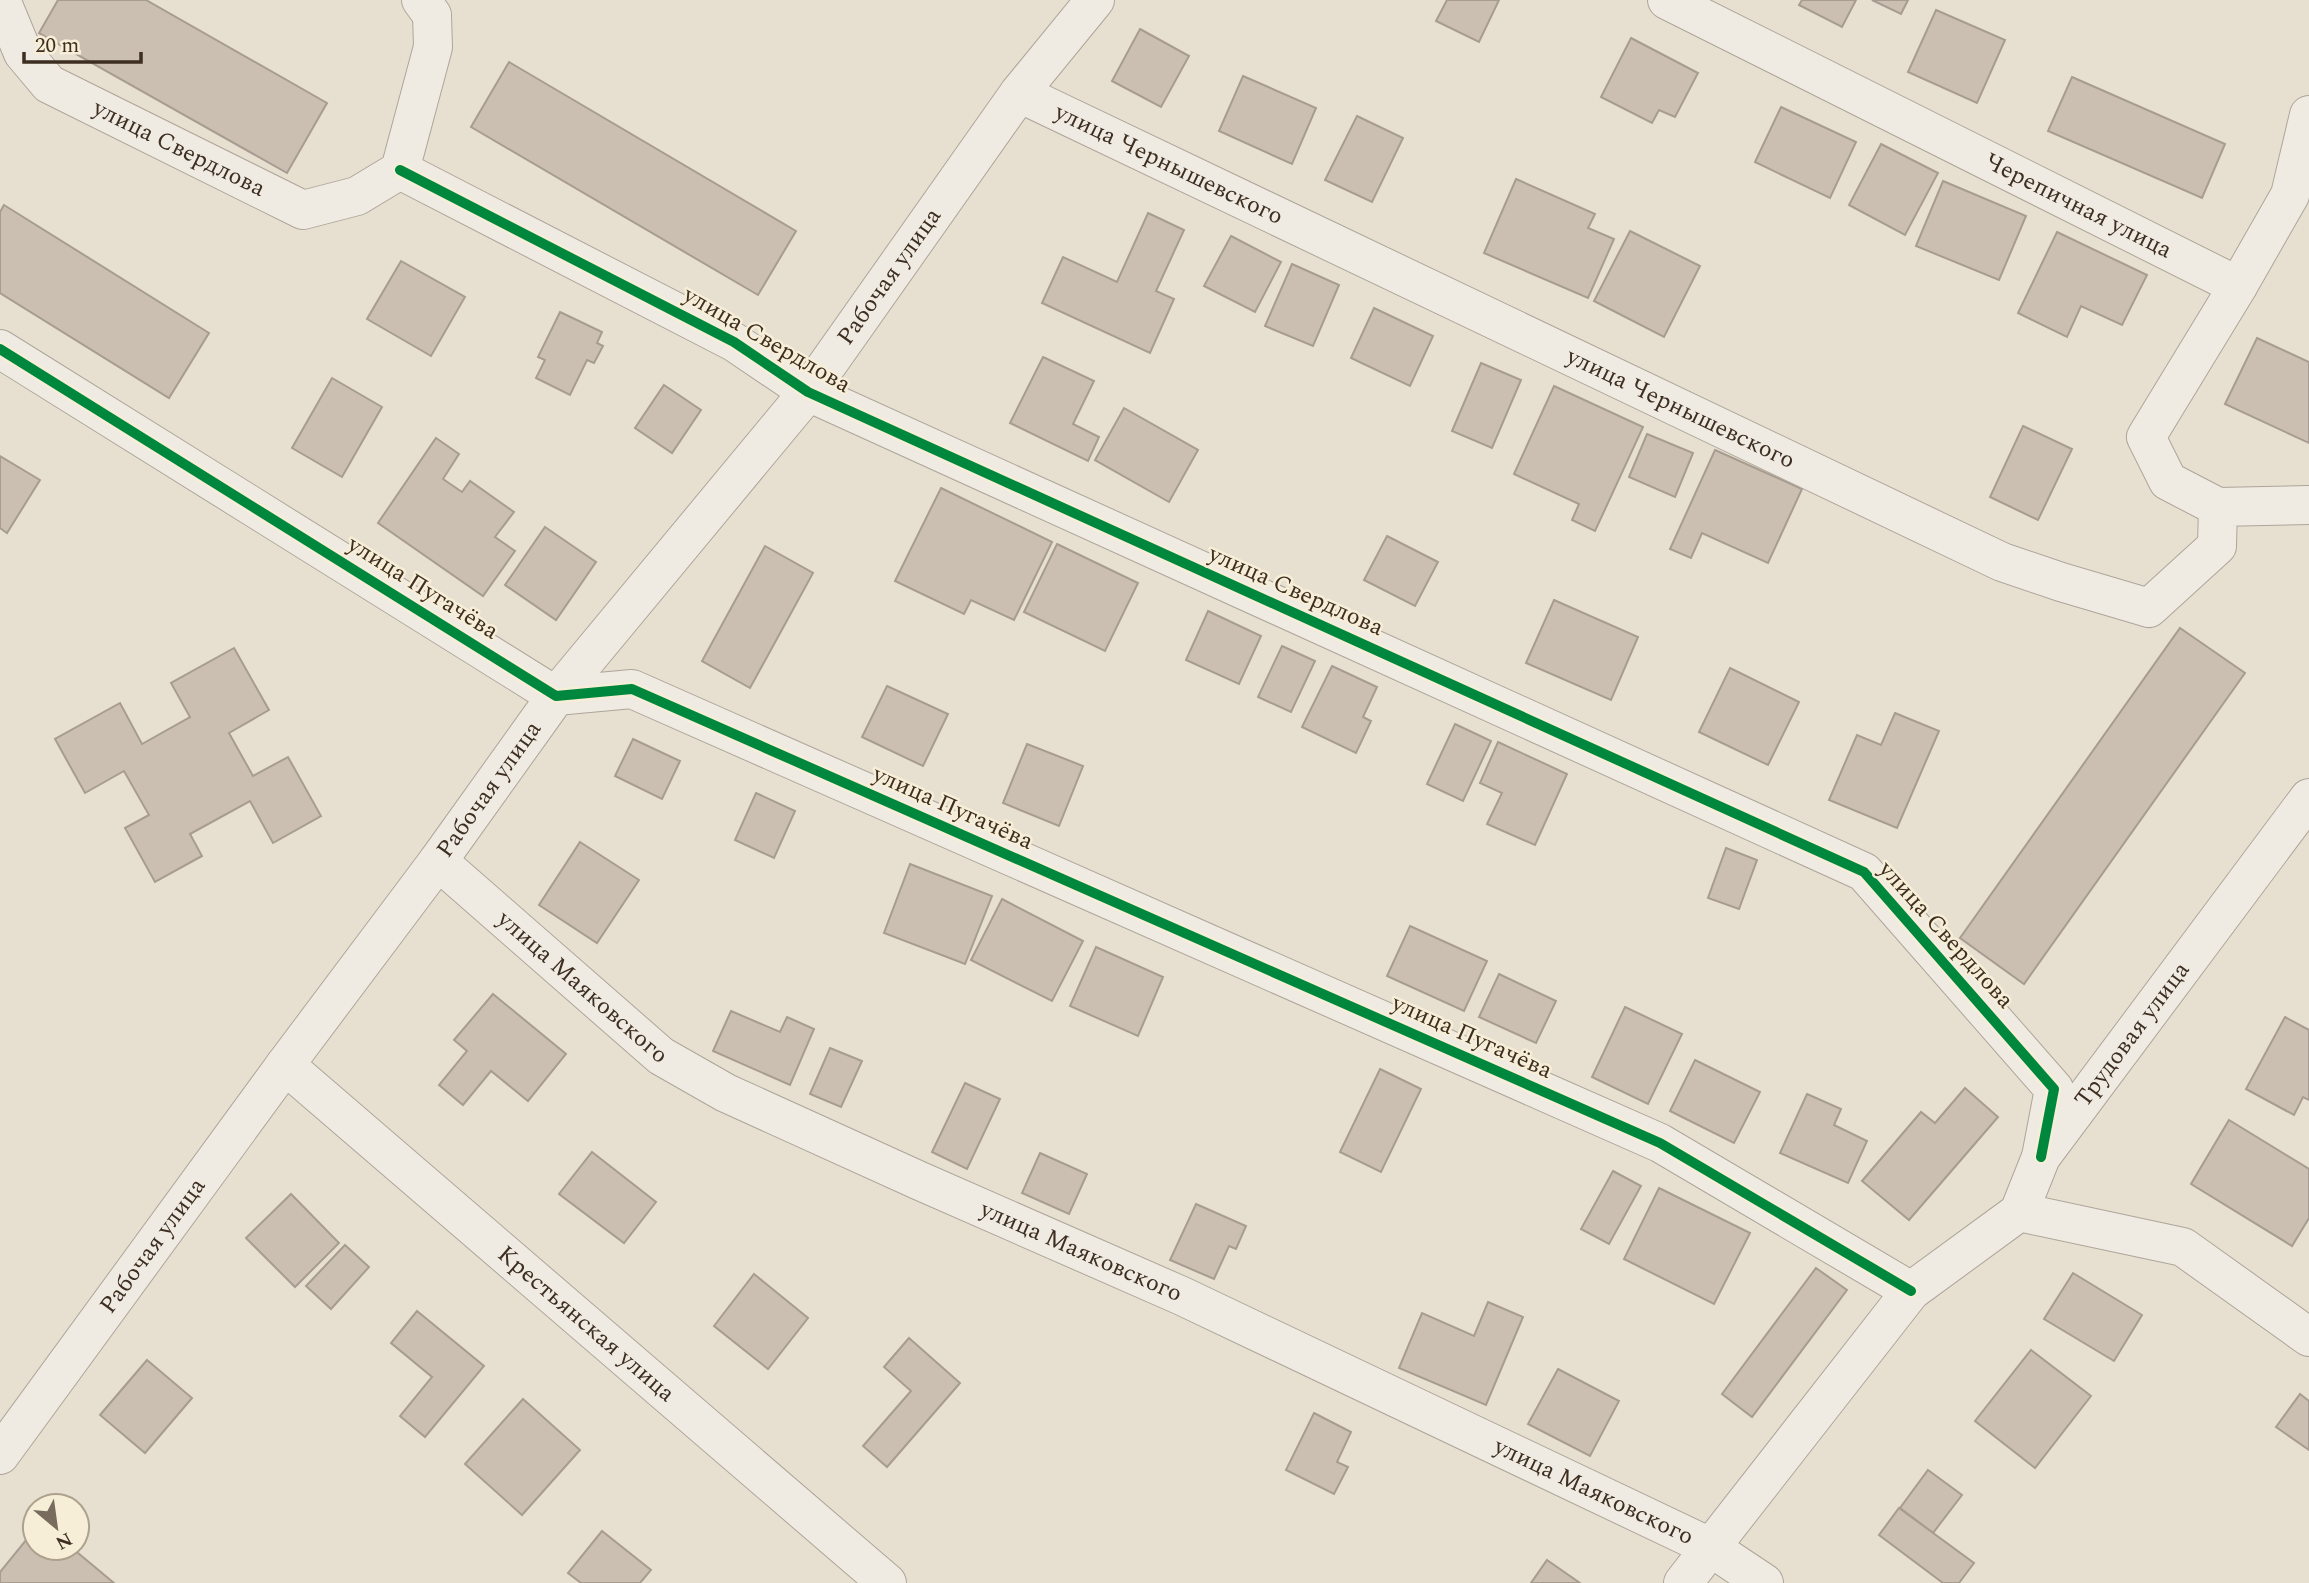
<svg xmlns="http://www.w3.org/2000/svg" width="2309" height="1583" font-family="Spectral,serif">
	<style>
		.building { fill: #cbbfb2; stroke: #a89c90; stroke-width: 2 }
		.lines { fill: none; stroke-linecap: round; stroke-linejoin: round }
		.minor-casing { stroke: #ada599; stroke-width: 40 }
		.minor { stroke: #efebe3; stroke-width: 38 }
		.cycleway-casing { stroke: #f7eed8; stroke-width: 15 }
		.cycleway { stroke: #00873e; stroke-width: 10 }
		.labels { text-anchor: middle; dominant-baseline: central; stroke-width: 5; stroke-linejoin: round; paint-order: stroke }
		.street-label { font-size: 24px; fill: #3d2e20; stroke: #f7eed8 }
	</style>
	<rect width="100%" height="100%" fill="#e7e0d1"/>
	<!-- building -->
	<g class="building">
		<polygon points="58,0 146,0 327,103 287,173 39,33"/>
		<polygon points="1447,0 1499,0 1479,42 1436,21"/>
		<polygon points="1802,0 1856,0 1842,27 1799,5"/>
		<polygon points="1872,0 1908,0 1901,14"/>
		<polygon points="1936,10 2005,40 1977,103 1908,72"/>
		<polygon points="1140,29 1189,56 1161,107 1112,81"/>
		<polygon points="1631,38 1698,73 1675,117 1659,110 1652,123 1601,97"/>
		<polygon points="509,62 796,231 758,295 471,127"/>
		<polygon points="1243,76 1316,108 1292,164 1219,131"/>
		<polygon points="2072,77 2225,144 2202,198 2048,131"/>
		<polygon points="1781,107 1856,142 1830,198 1755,162"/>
		<polygon points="1357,116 1403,138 1372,202 1325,180"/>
		<polygon points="1881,144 1938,173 1905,235 1849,205"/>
		<polygon points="1516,179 1595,214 1588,228 1614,239 1588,298 1484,253"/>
		<polygon points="1943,181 2026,216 1999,280 1916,246"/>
		<polygon points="4,205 209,333 169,398 0,293 0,212"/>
		<polygon points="1148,213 1184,230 1156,291 1174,299 1150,353 1042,303 1063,257 1117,282"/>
		<polygon points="1630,231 1700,266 1664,337 1594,301"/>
		<polygon points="2057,232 2147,275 2122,325 2081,306 2067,337 2018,313"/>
		<polygon points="1231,236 1281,262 1255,312 1204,286"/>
		<polygon points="401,261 465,297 431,356 367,319"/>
		<polygon points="1292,264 1339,285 1313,346 1265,326"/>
		<polygon points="1374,308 1433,336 1410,386 1351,358"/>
		<polygon points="560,312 602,332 597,343 603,346 594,363 587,360 570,395 536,378 545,360 538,357"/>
		<polygon points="2257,338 2309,362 2309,443 2225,404"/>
		<polygon points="1043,357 1094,381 1073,424 1099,437 1088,461 1010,423"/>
		<polygon points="1481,363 1521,380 1492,448 1452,431"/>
		<polygon points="332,378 382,407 342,477 292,448"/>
		<polygon points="664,385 701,410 672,453 635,428"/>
		<polygon points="1554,386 1643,427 1595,531 1572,520 1579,504 1514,474"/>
		<polygon points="1124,408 1198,450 1169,502 1095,460"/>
		<polygon points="2023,426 2072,449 2038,520 1990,497"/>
		<polygon points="1647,434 1693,453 1675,497 1629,477"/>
		<polygon points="436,438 459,454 443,479 462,492 470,481 514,512 495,537 515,551 483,596 378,523"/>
		<polygon points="1715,450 1802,489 1768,563 1702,533 1691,558 1670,549"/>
		<polygon points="0,456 40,480 7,533 0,528"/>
		<polygon points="941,488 1052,542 1014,620 971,600 964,614 895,581"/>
		<polygon points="545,527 596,562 556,620 505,585"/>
		<polygon points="1387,536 1438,562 1415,606 1364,580"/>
		<polygon points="1057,544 1138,583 1105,651 1024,612"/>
		<polygon points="765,546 813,573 750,688 702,661"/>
		<polygon points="1554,600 1638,637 1611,700 1526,663"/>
		<polygon points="1208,611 1261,636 1239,684 1186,660"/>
		<polygon points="2180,628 2245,673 2024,984 1960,938"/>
		<polygon points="1282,646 1315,661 1291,712 1258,697"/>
		<polygon points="234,648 269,710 229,733 253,776 288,757 321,816 273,843 250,801 190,834 202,856 155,882 125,828 149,815 124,771 85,793 55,739 120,703 142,744 190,717 171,683"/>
		<polygon points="1332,666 1377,687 1363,717 1371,721 1356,753 1302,727"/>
		<polygon points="1730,668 1799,702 1768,765 1699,732"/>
		<polygon points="887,686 948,714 923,766 862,737"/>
		<polygon points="1895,713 1939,731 1897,828 1829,800 1857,735 1881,745"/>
		<polygon points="1455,724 1491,741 1463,801 1427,784"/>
		<polygon points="633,739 680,761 662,799 615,776"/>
		<polygon points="1498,742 1567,774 1535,845 1487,824 1502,793 1480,783"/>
		<polygon points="1027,744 1083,766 1059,826 1003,803"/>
		<polygon points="756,793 795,811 774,858 735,840"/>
		<polygon points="580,842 639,880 597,943 539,905"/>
		<polygon points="1726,848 1757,860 1739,909 1708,898"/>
		<polygon points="910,864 992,896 965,964 884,933"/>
		<polygon points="1002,899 1083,941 1052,1001 971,960"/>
		<polygon points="1410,926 1487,961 1464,1011 1387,976"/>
		<polygon points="1096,947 1163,977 1138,1036 1070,1006"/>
		<polygon points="1499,974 1556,1001 1536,1043 1479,1017"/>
		<polygon points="493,994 566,1054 528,1101 491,1071 463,1105 439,1085 467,1051 454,1040"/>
		<polygon points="1625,1007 1682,1034 1648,1104 1592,1077"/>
		<polygon points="731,1011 780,1032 787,1017 814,1029 790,1085 713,1051"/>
		<polygon points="2285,1017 2309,1030 2309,1100 2303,1097 2294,1115 2246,1089"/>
		<polygon points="830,1048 862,1061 841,1107 810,1094"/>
		<polygon points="1695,1060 1760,1092 1734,1143 1670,1111"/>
		<polygon points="1380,1069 1421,1089 1381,1172 1340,1152"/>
		<polygon points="965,1083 1000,1099 967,1169 932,1152"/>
		<polygon points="1965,1088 1998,1117 1909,1220 1862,1181 1921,1112 1935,1123"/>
		<polygon points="1807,1094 1841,1109 1834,1125 1867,1141 1848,1183 1780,1153"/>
		<polygon points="2229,1120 2309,1169 2309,1218 2292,1246 2191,1184"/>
		<polygon points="592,1152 656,1202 624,1243 559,1194"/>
		<polygon points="1040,1153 1087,1174 1069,1214 1022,1193"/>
		<polygon points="1613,1171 1641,1186 1609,1244 1581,1229"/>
		<polygon points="1659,1188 1750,1233 1714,1304 1624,1259"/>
		<polygon points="291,1194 339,1243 295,1287 246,1238"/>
		<polygon points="1196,1204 1246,1226 1236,1249 1229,1246 1214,1279 1170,1260"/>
		<polygon points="345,1245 369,1267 331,1309 306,1286"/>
		<polygon points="1816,1268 1847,1290 1752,1417 1722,1394"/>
		<polygon points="2073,1273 2142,1315 2114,1361 2044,1319"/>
		<polygon points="754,1274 808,1318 768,1369 714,1326"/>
		<polygon points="1488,1302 1523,1317 1486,1405 1399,1368 1422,1313 1474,1336"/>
		<polygon points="417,1311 484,1366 425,1437 400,1416 432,1377 391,1343"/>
		<polygon points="909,1338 960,1383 887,1467 863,1446 911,1391 884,1367"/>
		<polygon points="2031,1350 2091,1396 2035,1468 1975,1421"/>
		<polygon points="147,1360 192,1398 145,1453 100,1415"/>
		<polygon points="1558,1369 1619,1401 1590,1456 1528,1424"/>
		<polygon points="2300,1394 2309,1401 2309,1450 2276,1427"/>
		<polygon points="523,1399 580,1450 522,1515 465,1464"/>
		<polygon points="1314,1413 1351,1432 1337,1462 1348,1467 1334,1494 1286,1470"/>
		<polygon points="1928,1470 1962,1495 1933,1533 1900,1508"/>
		<polygon points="1899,1508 1974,1563 1959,1583 1943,1583 1879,1535"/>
		<polygon points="35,1529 35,1548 72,1548 114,1583 0,1583 0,1572"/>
		<polygon points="602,1531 651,1570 640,1583 581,1583 568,1573"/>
		<polygon points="1547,1560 1580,1583 1531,1583"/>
	</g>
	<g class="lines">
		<defs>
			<g id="minor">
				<path id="s1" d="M1,0l22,53 26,31 254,126 54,-14 43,-26 33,-123 -1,-32 -11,-15"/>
				<path id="s2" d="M1667,0l571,286 -92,151 22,44 50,26"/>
				<path id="s3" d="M1019,93l983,469 59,20 88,26 68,-62 1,-39 91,-2"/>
				<polyline points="400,170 734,342 808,392 1864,872 2054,1089 2041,1157"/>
				<polyline points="2238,286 2290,195 2309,115"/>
				<polyline points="0,349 556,696 632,689 1660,1143 1911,1291"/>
				<path id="s4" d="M438,861l223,195 65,37 194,88 262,115 528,251 54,36"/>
				<path id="s5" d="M285,1065l602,518"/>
				<polyline points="2019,1212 2183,1247 2309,1337"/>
				<path id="s6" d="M0,1455l285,-390 153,-204 118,-165 252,-304 211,-299 76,-93"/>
				<path id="s7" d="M1683,1583l228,-292 108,-79 22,-55 268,-359"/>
			</g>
		</defs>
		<!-- minor casing -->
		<use href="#minor" class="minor-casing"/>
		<!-- minor -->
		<use href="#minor" class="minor"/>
		<defs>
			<g id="cycleway">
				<polyline points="400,170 734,342 808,392 1864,872 2054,1089 2041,1157"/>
				<polyline points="0,349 556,696 632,689 1660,1143 1911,1291"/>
			</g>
		</defs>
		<!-- cycleway casing -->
		<use href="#cycleway" class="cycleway-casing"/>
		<!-- cycleway -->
		<use href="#cycleway" class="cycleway"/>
	</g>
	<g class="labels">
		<!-- street labels -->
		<g class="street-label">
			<text stroke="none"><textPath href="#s1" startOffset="243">улица Свердлова</textPath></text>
			<text stroke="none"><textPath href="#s3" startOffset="166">улица Чернышевского</textPath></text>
			<text stroke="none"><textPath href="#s2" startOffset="460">Черепичная улица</textPath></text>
			<text stroke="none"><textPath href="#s6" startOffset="1477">Рабочая улица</textPath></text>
			<text transform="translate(767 340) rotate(30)">улица Свердлова</text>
			<text stroke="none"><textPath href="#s3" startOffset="733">улица Чернышевского</textPath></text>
			<text transform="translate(423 588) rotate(32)">улица Пугачёва</text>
			<text transform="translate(1296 591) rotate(24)">улица Свердлова</text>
			<text stroke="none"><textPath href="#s6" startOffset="826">Рабочая улица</textPath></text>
			<text transform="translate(953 808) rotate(24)">улица Пугачёва</text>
			<text transform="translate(1946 935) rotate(48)">улица Свердлова</text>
			<text stroke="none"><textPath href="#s4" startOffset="192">улица Маяковского</textPath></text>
			<text stroke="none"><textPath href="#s7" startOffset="716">Трудовая улица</textPath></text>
			<text transform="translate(1472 1037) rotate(24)">улица Пугачёва</text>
			<text stroke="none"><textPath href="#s6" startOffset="259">Рабочая улица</textPath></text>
			<text stroke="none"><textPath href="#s4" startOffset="760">улица Маяковского</textPath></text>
			<text stroke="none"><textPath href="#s5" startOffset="397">Крестьянская улица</textPath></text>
			<text stroke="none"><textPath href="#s4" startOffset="1326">улица Маяковского</textPath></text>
		</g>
	</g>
	<!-- north arrow -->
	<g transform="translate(56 1527) rotate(151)"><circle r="33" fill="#f7eed8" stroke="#ada18e" stroke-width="2"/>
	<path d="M0-5L12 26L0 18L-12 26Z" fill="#786c5e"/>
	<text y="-10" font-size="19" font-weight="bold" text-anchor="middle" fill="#3d2e20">N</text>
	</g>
	<!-- scale -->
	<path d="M24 52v10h117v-10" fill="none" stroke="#3d2e20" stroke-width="3.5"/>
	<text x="35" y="52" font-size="21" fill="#3d2e20" stroke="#f7eed8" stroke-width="5" paint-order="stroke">20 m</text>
</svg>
